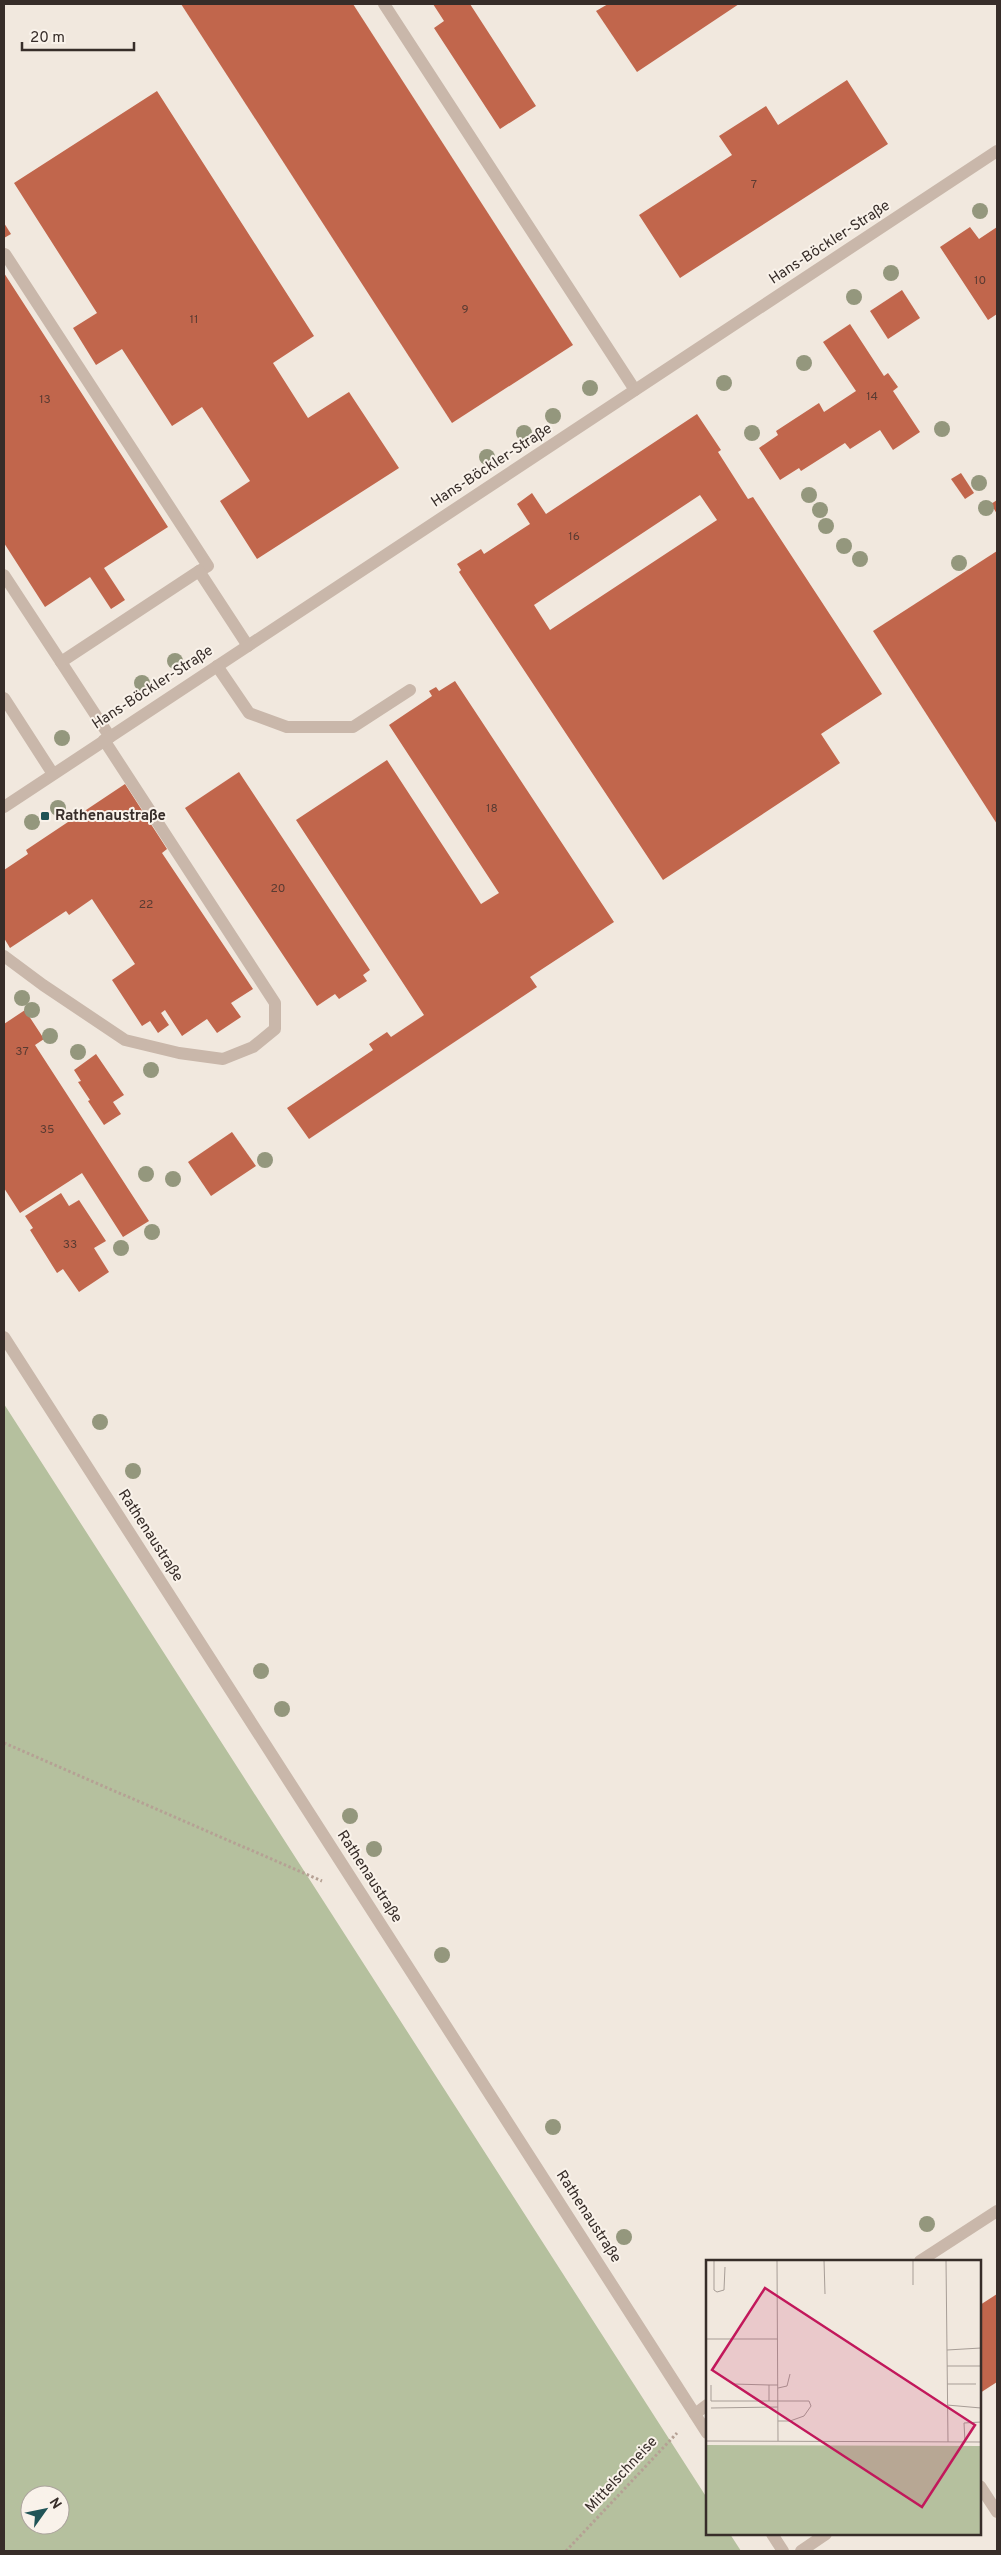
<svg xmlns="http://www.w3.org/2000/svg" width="1001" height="2555" font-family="Overpass,sans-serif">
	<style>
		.green { fill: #b5c09e; fill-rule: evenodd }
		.building { fill: #c1664c; fill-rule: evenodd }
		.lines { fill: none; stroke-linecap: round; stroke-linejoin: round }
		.path { stroke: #b5a194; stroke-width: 3; stroke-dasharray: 2.5 2.5; stroke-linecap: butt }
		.service { stroke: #c9b7aa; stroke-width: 12 }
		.minor { stroke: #c9b7aa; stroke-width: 12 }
		.tertiary { stroke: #c9b7aa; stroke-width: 12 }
		.tree { fill: #94977d }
		.poi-dot { fill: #205457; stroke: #f9f2ea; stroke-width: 2 }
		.labels { text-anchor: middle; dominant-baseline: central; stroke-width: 4; stroke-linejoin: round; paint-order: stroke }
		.number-label { font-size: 12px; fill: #5a3b32 }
		.street-label { font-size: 15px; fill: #372d29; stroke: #f9f2ea }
		.poi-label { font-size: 15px; font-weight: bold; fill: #372d29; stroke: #f9f2ea; text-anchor: start }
		.inset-road { fill: none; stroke: #a79d96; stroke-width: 1 }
		.view { fill: #c2185b; fill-opacity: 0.15; stroke: #c2185b; stroke-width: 2.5 }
		.inset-edge { fill: none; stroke: #372d29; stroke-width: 2.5 }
	</style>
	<rect width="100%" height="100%" fill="#f1e8de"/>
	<!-- green -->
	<path class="green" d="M4,1404l703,1094v36h23l11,17h-737zM30,2495h30v30h-30z"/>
	<!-- building -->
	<g class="building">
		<polygon points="181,4 353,4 573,345 452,423"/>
		<polygon points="433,4 470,4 536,106 500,129 434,28 444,21"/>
		<polygon points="608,4 739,4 637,72 596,11"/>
		<polygon points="847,80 888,144 680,278 639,215 732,155 719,136 766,106 778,125"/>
		<polygon points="157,91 314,336 273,363 308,418 349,392 399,468 257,559 220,501 250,481 202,407 172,426 122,349 96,365 73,328 97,313 14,183"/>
		<polygon points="4,223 11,234 4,238"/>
		<polygon points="970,227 979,239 997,227 997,314 988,320 940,247"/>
		<polygon points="4,273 168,527 104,568 125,600 111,609 90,577 45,607 4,543"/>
		<polygon points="902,290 920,318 888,339 870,311"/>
		<polygon points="850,324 884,376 888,373 898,387 893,391 920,432 893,450 880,430 850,449 845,443 801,471 799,468 780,480 759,448 778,435 776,431 819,403 824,412 856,391 823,342"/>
		<path d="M697,414l24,36 -3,2 30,47 5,-2 129,197 -61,40 19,29 -177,117 -204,-308 2,-2 -4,-6 24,-15 3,5 46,-30 -13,-20 15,-11 14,21zM700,495l17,25 -167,110 -16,-25z"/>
		<polygon points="961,473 974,493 965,499 951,479"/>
		<polygon points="997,500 997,514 991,504"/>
		<polygon points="997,551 997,824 873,631"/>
		<polygon points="455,681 614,922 530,977 537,987 309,1139 287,1108 373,1050 369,1044 387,1032 391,1037 424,1015 296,820 387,760 481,904 499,893 389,725 432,696 429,691 436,687 439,691"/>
		<polygon points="239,772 370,970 363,975 367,981 339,999 335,994 317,1006 185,808"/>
		<polygon points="125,784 167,849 162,853 253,989 231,1003 241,1017 217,1033 207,1019 182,1036 165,1010 161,1013 169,1025 158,1033 150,1021 142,1026 112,980 135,964 92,899 69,915 66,911 10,948 4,938 4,870 28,854 26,850"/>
		<polygon points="25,1010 44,1039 35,1045 149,1221 123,1237 82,1173 20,1213 4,1188 4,1024"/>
		<polygon points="96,1054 124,1095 113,1102 121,1114 104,1125 88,1101 90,1100 78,1082 81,1081 74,1070"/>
		<polygon points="232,1132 256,1166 211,1196 188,1162"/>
		<polygon points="61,1193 69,1206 79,1200 106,1241 94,1248 109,1272 79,1292 63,1269 57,1273 30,1230 33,1228 25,1216"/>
		<polygon points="997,2294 997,2382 980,2393 980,2305"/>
	</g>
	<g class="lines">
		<!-- path -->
		<g class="path">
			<polyline points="4,1743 322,1881"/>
			<polyline points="566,2551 677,2433"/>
		</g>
		<!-- service -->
		<g class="service">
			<polyline points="384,4 635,390"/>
			<polyline points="5,254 208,566 199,571"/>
			<polyline points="4,575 61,662"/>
			<polyline points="217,666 249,713 287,727 353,727 410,690"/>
			<polyline points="4,698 53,774"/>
			<polyline points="110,737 61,662 199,571 248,646"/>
			<polyline points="4,956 43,985 125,1040 179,1053 223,1059 253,1047 275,1029 275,1003 104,740"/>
			<polyline points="980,2486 997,2512"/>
			<polyline points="801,2551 826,2534"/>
		</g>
		<!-- minor -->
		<g class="minor">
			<polyline points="4,807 997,151"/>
			<polyline points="920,2261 997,2211"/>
			<polyline points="695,2414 707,2405"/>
		</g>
		<!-- tertiary -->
		<g class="tertiary">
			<polyline points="4,1337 707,2433"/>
			<polyline points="772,2534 783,2551"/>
		</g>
	</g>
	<!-- trees -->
	<g class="tree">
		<circle cx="980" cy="211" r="8"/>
		<circle cx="891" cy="273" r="8"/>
		<circle cx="854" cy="297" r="8"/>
		<circle cx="804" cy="363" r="8"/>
		<circle cx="724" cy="383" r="8"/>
		<circle cx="590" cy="388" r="8"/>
		<circle cx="553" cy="416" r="8"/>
		<circle cx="942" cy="429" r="8"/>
		<circle cx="524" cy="433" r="8"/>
		<circle cx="752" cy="433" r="8"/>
		<circle cx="487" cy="457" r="8"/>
		<circle cx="979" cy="483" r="8"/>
		<circle cx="809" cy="495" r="8"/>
		<circle cx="986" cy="508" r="8"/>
		<circle cx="820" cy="510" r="8"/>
		<circle cx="826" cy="526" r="8"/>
		<circle cx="844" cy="546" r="8"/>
		<circle cx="860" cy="559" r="8"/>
		<circle cx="959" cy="563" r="8"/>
		<circle cx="175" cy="661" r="8"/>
		<circle cx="142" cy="683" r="8"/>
		<circle cx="62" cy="738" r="8"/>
		<circle cx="58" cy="808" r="8"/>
		<circle cx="32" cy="822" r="8"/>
		<circle cx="22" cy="998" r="8"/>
		<circle cx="32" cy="1010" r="8"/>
		<circle cx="50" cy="1036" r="8"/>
		<circle cx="78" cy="1052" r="8"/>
		<circle cx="151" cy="1070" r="8"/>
		<circle cx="265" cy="1160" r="8"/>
		<circle cx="146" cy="1174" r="8"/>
		<circle cx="173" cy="1179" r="8"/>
		<circle cx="152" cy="1232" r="8"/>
		<circle cx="121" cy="1248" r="8"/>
		<circle cx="100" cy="1422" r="8"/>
		<circle cx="133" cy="1471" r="8"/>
		<circle cx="261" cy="1671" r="8"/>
		<circle cx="282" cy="1709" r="8"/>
		<circle cx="350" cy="1816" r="8"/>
		<circle cx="374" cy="1849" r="8"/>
		<circle cx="442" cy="1955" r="8"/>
		<circle cx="553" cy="2127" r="8"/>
		<circle cx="927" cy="2224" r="8"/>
		<circle cx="624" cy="2237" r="8"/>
	</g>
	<!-- markers -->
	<rect class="poi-dot" x="40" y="811" width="10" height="10" rx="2.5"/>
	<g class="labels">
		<!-- number labels -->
		<g class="number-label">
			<text x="754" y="185">7</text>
			<text x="980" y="281">10</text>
			<text x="465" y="310">9</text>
			<text x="194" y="320">11</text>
			<text x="872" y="397">14</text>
			<text x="45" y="400">13</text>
			<text x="574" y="537">16</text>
			<text x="492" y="809">18</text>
			<text x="278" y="889">20</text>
			<text x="146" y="905">22</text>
			<text x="22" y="1052">37</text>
			<text x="47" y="1130">35</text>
			<text x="70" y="1245">33</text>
		</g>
		<!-- street labels -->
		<g class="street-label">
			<text transform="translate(830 243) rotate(-33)">Hans-Böckler-Straße</text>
			<text transform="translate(492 466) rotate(-33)">Hans-Böckler-Straße</text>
			<text transform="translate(153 688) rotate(-33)">Hans-Böckler-Straße</text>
			<text transform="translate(150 1536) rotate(57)">Rathenaustraße</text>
			<text transform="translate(369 1877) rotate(57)">Rathenaustraße</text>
			<text transform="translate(588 2217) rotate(57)">Rathenaustraße</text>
			<text transform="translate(622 2475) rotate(-47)">Mittelschneise</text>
		</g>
		<!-- poi labels -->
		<g class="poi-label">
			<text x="55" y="816">Rathenaustraße</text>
		</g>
	</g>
	<!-- overview -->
	<g transform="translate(706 2260)">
		<rect width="275" height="275" fill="#f1e8de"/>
		<path d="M0,185l275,1v89h-275z" fill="#b5c09e"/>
		<path class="inset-road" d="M8,0v30l3,2 7,-2 1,-23M71,0l1,181M118,0l1,34M207,0v25M240,0l2,182M0,79h72M241,90l34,-2M241,106h34M27,124l36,1M241,124h29M5,125v16h58M72,125h-9v16h9M72,128l9,-2 3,-12M72,141h31l2,5 -7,10 -14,5h-12M241,145l34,3M5,148l67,-1M0,181l275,1M259,182l-1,-19 17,-1"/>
		<path class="view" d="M59,28l210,137 -53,82 -210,-137z"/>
		<rect width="275" height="275" class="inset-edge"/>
	</g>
	<!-- border -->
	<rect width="1001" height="2555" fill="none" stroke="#372d29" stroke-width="10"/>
	<!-- north arrow -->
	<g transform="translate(45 2510) rotate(57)"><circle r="24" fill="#f9f2ea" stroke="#aba39d"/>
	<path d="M0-4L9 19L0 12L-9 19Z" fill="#205457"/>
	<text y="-8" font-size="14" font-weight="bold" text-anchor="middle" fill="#372d29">N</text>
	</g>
	<!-- scale -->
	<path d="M22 42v8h112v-8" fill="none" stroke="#372d29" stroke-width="2.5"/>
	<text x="30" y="42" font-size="15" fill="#372d29" stroke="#f9f2ea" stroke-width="4" paint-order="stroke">20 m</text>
</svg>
